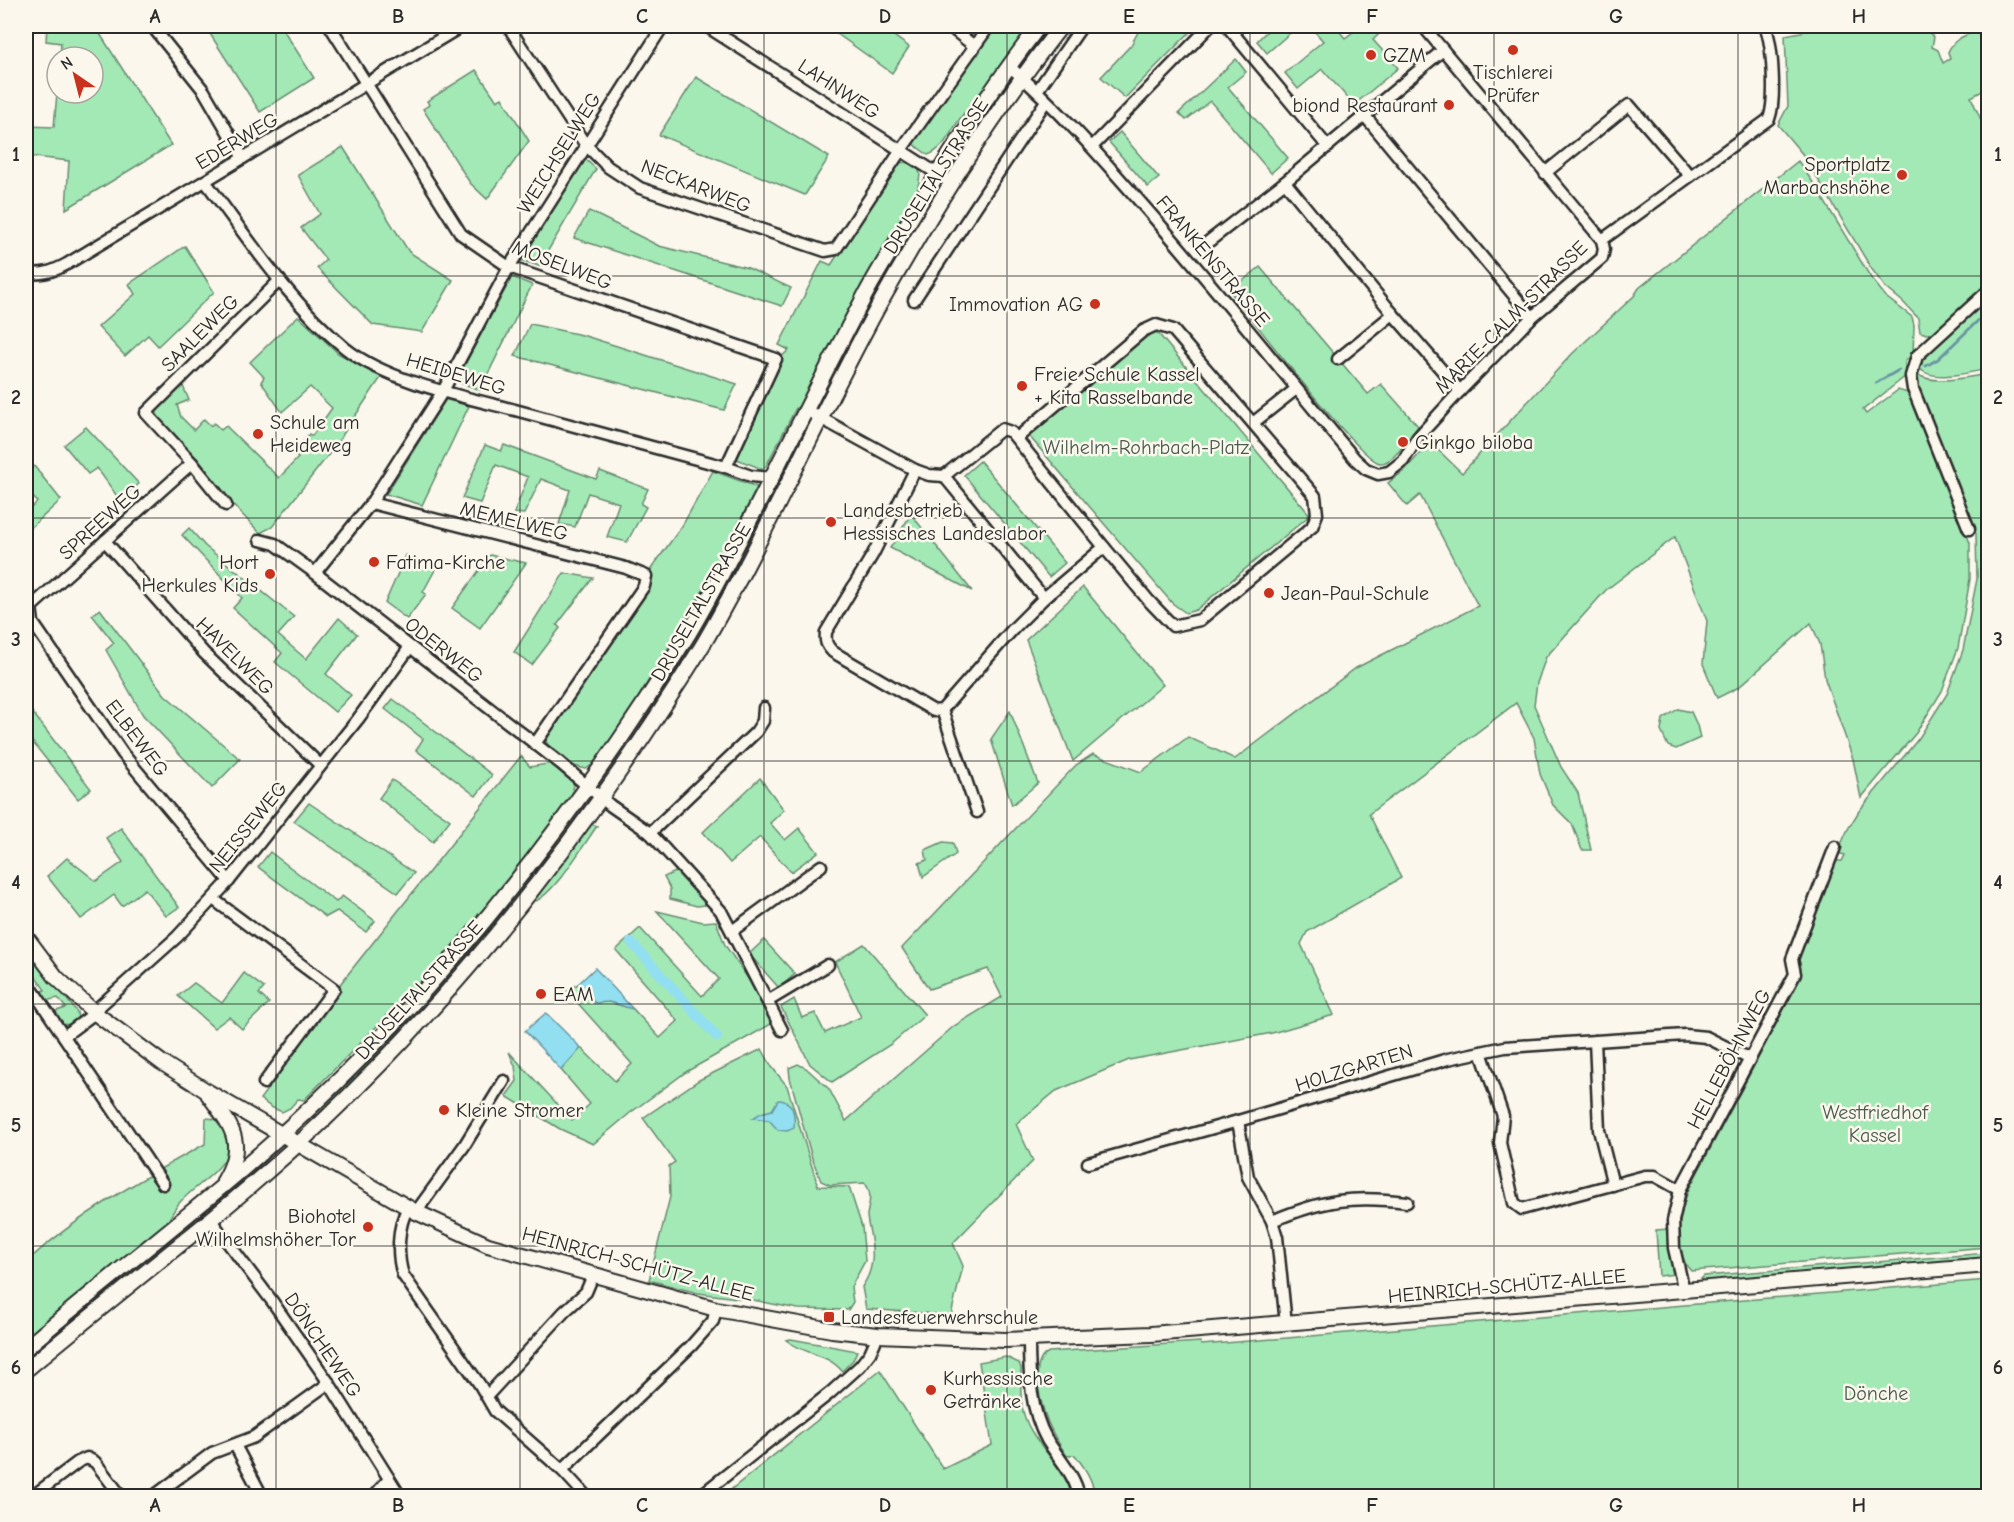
<svg xmlns="http://www.w3.org/2000/svg" width="2014" height="1522" font-family="'Comic Neue',sans-serif">
	<style>
		.green { fill: #a3e9b5; stroke: #678a70; stroke-width: 1.5 }
		.water { fill: #92dff2; stroke: #6997a2; stroke-width: 1.5 }
		.lines { fill: none; stroke-linecap: round; stroke-linejoin: round }
		.stream { stroke: #6997a2; stroke-width: 3 }
		.canal { stroke: #92dff2; stroke-width: 10 }
		.minor-casing { stroke: #2b2b2b; stroke-width: 15 }
		.secondary-casing { stroke: #2b2b2b; stroke-width: 18 }
		.minor { stroke: #fbf7ec; stroke-width: 10 }
		.secondary { stroke: #fbf7ec; stroke-width: 14 }
		.grid { fill: none; stroke: #2b2b2b; stroke-width: 1.5; stroke-opacity: 0.55 }
		.poi-dot { fill: #c8321e; stroke: #fbf7ec; stroke-width: 2 }
		.labels { text-anchor: middle; dominant-baseline: central; stroke-width: 5; stroke-linejoin: round; paint-order: stroke }
		.poi-label { font-size: 20px; fill: #2b2b2b; stroke: #fbf7ec; text-anchor: start }
		.street-label { font-size: 20px; fill: #2b2b2b; stroke: #fbf7ec }
		.park-label { font-size: 20px; fill: #495a4e; stroke: #fbf7ec }
		.neatline { fill: none; stroke: #2b2b2b; stroke-width: 2 }
		.grid-label { font-size: 20px; text-anchor: middle; font-weight: bold; fill: #2b2b2b }
	</style>
	<rect width="100%" height="100%" fill="#fbf7ec"/>
	<filter id="ink" filterUnits="userSpaceOnUse"><feTurbulence type="fractalNoise" baseFrequency=".0167" numOctaves="2"/><feDisplacementMap in="SourceGraphic" scale="12" xChannelSelector="R" yChannelSelector="G"/><feConvolveMatrix kernelMatrix="1 2 1 2 8 2 1 2 1" color-interpolation-filters="sRGB"/></filter>
	<g filter="url(#ink)">
		<!-- green -->
		<g class="green">
			<polygon points="47,26 95,26 171,145 66,209 69,161 26,156 26,126 54,127 57,93 93,93 93,57 60,57 61,43 46,41"/>
			<polygon points="205,26 281,26 314,78 260,112"/>
			<polygon points="826,26 880,26 909,47 892,73"/>
			<path d="M992,26h40l-56,77c-21,11 -25,44 -48,52l-16,-12 61,-91 5,3 6,-12 -4,-3z"/>
			<polygon points="1131,26 1196,26 1125,98 1101,77 1131,45 1138,32"/>
			<polygon points="1272,26 1298,26 1267,53 1257,41"/>
			<polygon points="1310,26 1335,26 1345,38 1361,26 1386,27 1373,40 1398,68 1354,105 1322,69 1298,89 1285,73 1323,41"/>
			<path d="M1831,26h90l13,11 -2,10 6,3 5,13 7,-4 -2,-7c5,-12 14,-16 27,-20l4,3 7,-4 -3,-5h5v62l-17,9 17,39v152l-49,44 -12,2 -7,-2 -2,-14 -15,-16 -18,-15 -14,-19 -67,-112 -26,-31 10,-19 -3,-71z"/>
			<polygon points="1236,59 1246,72 1228,87 1288,158 1271,173 1210,101 1186,120 1179,113"/>
			<polygon points="476,70 497,101 502,98 529,141 487,199 470,183 423,109 429,105 427,101"/>
			<polygon points="696,77 829,157 805,195 659,135"/>
			<polygon points="1120,132 1159,178 1148,187 1109,142"/>
			<polygon points="343,147 409,252 453,280 422,332 373,325 317,268 326,260 301,228 320,214 298,175"/>
			<polygon points="583,157 596,169 539,266 521,260"/>
			<path d="M1798,161l16,23 57,94 16,20 25,19 2,8 -1,30 -8,6 1,15 -43,34 3,4 32,-24 13,4 59,149v36l-12,69 -16,43 -26,42 -55,65 -8,-39 -28,-80 -5,-35 -9,-21 -72,64 -22,11 -14,-34 4,-43 -32,-84 -69,53 -60,67 -9,26 -3,22 27,62 17,26 13,57h-9l-10,-26 -19,-19 -13,-31 -6,-36 -18,-35 -147,111 32,64 -94,54 -6,12 33,71 -62,18 -143,27 -73,31 -40,33 17,37 -80,82 10,23 -12,49 -85,-6 -4,-22c12,-18 12,-32 8,-54 -1,-5 -3,-13 -3,-18 2,-12 6,-21 -2,-32l-35,2 -9,-4 -9,-23 -22,-80 -1,-10 9,-4 8,4 23,21 17,32 108,-95 48,-29 -14,-28 -59,20 -27,-41 174,-183 17,-11 48,18 47,-35 47,22 121,-91 122,-62 -58,-111 -13,11 -19,-23 16,-12 21,-23h11l26,25 110,-119 62,-58 5,-8z"/>
			<polygon points="908,162 919,170 920,174 917,194 885,246 800,406 796,408 766,466 762,469 737,459 781,357 789,350 779,345 822,261 831,265 898,163"/>
			<polygon points="589,211 659,246 748,268 791,288 782,306 574,238"/>
			<polygon points="903,241 905,241 900,256 849,349 851,335"/>
			<polygon points="185,246 214,292 158,346 148,335 125,356 98,327 135,294 129,284"/>
			<path d="M1260,267l108,127 13,-10 37,42c-7,10 -25,38 -38,37 -20,-2 -131,-148 -150,-172z"/>
			<polygon points="512,277 532,285 480,390 456,381"/>
			<path d="M1988,295v74c-17,3 -60,15 -70,-3l3,-8z"/>
			<polygon points="298,316 339,354 382,376 333,449 272,527 260,533 236,508 198,459 158,418 156,410 182,384 189,400 177,405 181,417 194,430 204,419 211,426 214,423 221,430 226,426 279,478 298,458 294,454 309,434 312,436 332,408 310,387 282,412 261,382 264,377 250,362"/>
			<polygon points="530,324 582,335 737,384 724,410 515,356"/>
			<polygon points="1157,332 1310,515 1196,610 1186,613 1172,603 1029,436 1145,336"/>
			<path d="M1916,374c20,12 50,3 72,0v873l-297,24c-19,-21 -12,-58 -2,-82l112,-212 -2,-19 36,-97h7l3,-6 -8,-2 11,-24 11,-18 60,-73 28,-44 16,-44 14,-71 -1,-45 -58,-139z"/>
			<polygon points="446,399 469,406 422,505 386,494"/>
			<polygon points="86,427 139,484 119,499 97,468 88,474 64,445"/>
			<path d="M800,437l3,2c-48,97 -101,192 -159,284l2,-9z"/>
			<polygon points="485,445 501,451 504,445 596,479 600,471 648,489 641,504 646,507 627,542 607,537 619,503 588,493 575,527 559,524 570,490 541,479 524,514 514,513 528,477 496,465 480,503 462,498"/>
			<polygon points="980,461 1065,563 1049,577 964,475"/>
			<polygon points="34,466 61,500 26,532 26,513 37,502 26,488 26,473"/>
			<polygon points="713,471 757,487 712,576 621,726 595,763 586,769 574,766 548,745 546,741 553,727 643,595 652,577 651,569 682,526"/>
			<polygon points="911,514 972,591 890,548"/>
			<polygon points="189,528 205,546 294,617 278,635 306,659 339,618 357,634 326,674 351,695 335,712 275,662 282,653 233,608 242,598 182,535"/>
			<polygon points="406,555 436,568 423,592 426,594 407,619 385,603"/>
			<polygon points="490,555 526,563 480,628 452,608"/>
			<polygon points="564,573 593,578 557,625 560,628 532,665 514,652"/>
			<polygon points="1083,587 1163,685 1073,761 1026,640"/>
			<polygon points="100,609 165,695 240,759 212,788 143,715 106,650 114,643 92,615"/>
			<polygon points="393,699 492,775 476,796 416,750 423,739 385,709"/>
			<polygon points="26,704 91,789 78,799 26,734"/>
			<polygon points="1678,709 1691,712 1697,725 1700,738 1676,749 1668,746 1661,731 1663,719"/>
			<polygon points="1010,711 1038,783 1012,805 991,739"/>
			<polygon points="521,756 530,767 553,763 568,774 574,785 571,800 518,868 445,957 304,1100 298,1099 290,1108 282,1112 271,1107 260,1099 333,1001 341,983"/>
			<polygon points="760,778 784,810 770,823 785,840 799,828 818,852 791,872 760,837 730,863 703,832"/>
			<polygon points="392,780 450,820 433,842 379,798"/>
			<polygon points="309,803 414,873 398,893 294,821"/>
			<path d="M591,824l6,2c-14,20 -41,65 -61,75l-2,-2z"/>
			<polygon points="121,828 179,907 166,916 145,889 122,906 114,895 81,919 47,876 67,858 96,881 123,862 106,838"/>
			<polygon points="943,842 953,843 956,854 923,877 919,863 927,860 925,850"/>
			<polygon points="270,852 336,902 342,896 375,921 366,932 337,911 326,917 258,867"/>
			<path d="M547,854l-4,12c-71,88 -145,172 -226,250l-2,-3c84,-80 159,-169 232,-259z"/>
			<polygon points="680,870 704,897 705,905 697,906 670,899 670,889 664,877"/>
			<polygon points="657,911 703,922 716,921 725,945 749,980 773,1023 686,1072 630,1113 593,1144 560,1129 506,1096 517,1081 515,1066 509,1052 572,1120 590,1104 561,1070 581,1048 615,1081 632,1064 567,991 578,984 595,1003 609,1002 633,1009 660,1038 678,1021 616,950 640,928 702,996 719,979"/>
			<polygon points="764,940 795,974 779,988 749,954"/>
			<polygon points="864,944 925,1015 891,1044 832,1082 810,1064 781,1007 794,999 802,1018 815,1013 825,1033 861,1017 835,962"/>
			<polygon points="26,948 77,1012 78,1019 71,1025 61,1024 53,1012 66,1008 58,998 45,1001 39,992 45,990 37,978 29,979 26,973 33,971 26,961"/>
			<polygon points="244,973 264,988 259,994 269,1003 242,1029 229,1017 214,1028 178,996 194,983 222,1003"/>
			<polygon points="762,1049 772,1067 787,1086 818,1186 849,1187 862,1227 865,1261 851,1287 853,1302 848,1310 798,1309 753,1300 698,1293 649,1280 670,1197 669,1166 675,1162 643,1118 699,1080"/>
			<path d="M206,1118l10,1c34,39 -11,57 -35,82 -6,6 -11,16 -15,24l-140,114v-77c53,-48 117,-84 179,-118z"/>
			<polygon points="263,1157 266,1160 159,1254 26,1360 26,1354"/>
			<polygon points="1669,1229 1675,1274 1659,1276 1656,1230"/>
			<polygon points="1988,1253 1988,1259 1765,1278 1703,1281 1701,1279 1704,1276"/>
			<path d="M1988,1280v216h-893c-2,-16 -10,-28 -20,-41l-8,1c-5,-8 -11,-16 -15,-25 -9,-17 -26,-69 -3,-79l151,-10 1,3z"/>
			<path d="M791,1339l66,12 -4,9 -11,11c-15,-18 -37,-16 -56,-31z"/>
			<path d="M1006,1357l13,6 2,5c0,13 -1,26 1,38 5,35 42,57 50,90h-349l157,-126 63,99 49,-24 -13,-83z"/>
		</g>
		<!-- water -->
		<g class="water">
			<polygon points="595,968 633,1009 609,1002 595,1003 578,984"/>
			<polygon points="546,1013 581,1048 561,1070 525,1031"/>
			<path d="M778,1100c16,0 17,15 16,28l-7,3 -9,-1 -9,-10 -16,-2 8,-5 11,-3z"/>
		</g>
		<g class="lines">
			<!-- stream -->
			<g class="stream">
				<polyline points="1926,366 1938,359 1988,311"/>
				<polyline points="1876,383 1899,370"/>
			</g>
			<!-- canal -->
			<polyline class="canal" points="631,942 717,1037"/>
			<defs>
				<g id="minor">
					<polyline points="152,26 204,91 243,158"/>
					<polyline points="330,26 461,234 509,267 776,359 726,467"/>
					<polyline points="508,26 585,144 608,167 640,188 825,251 836,249 901,150 989,26"/>
					<polyline points="706,26 952,183"/>
					<polyline points="949,26 974,46"/>
					<polyline points="1227,26 1328,147"/>
					<polyline points="1423,26 1602,240"/>
					<path d="M1009,66c48,41 91,90 133,138 73,83 142,170 213,255l11,10 12,5 11,-2 14,-11 15,-24 42,-46 72,-74 70,-59 2,-9 -2,-9 167,-121c7,-18 4,-75 -4,-93"/>
					<polyline points="1037,91 1082,26"/>
					<polyline points="1365,116 1532,317"/>
					<polyline points="1092,147 1210,26"/>
					<polyline points="1545,173 1629,105 1690,176"/>
					<path d="M205,181c43,57 84,121 140,167 41,33 119,49 170,62 70,19 141,38 211,57l25,9 21,2"/>
					<polyline points="1285,182 1393,314 1460,391"/>
					<polyline points="1208,242 1285,182 1443,50"/>
					<path d="M26,273c16,2 26,-1 41,-9l395,-238"/>
					<polyline points="914,300 1046,101"/>
					<polyline points="1338,359 1393,314"/>
					<polyline points="806,410 915,470 929,475 944,476 1002,429 1011,432 1104,547 1149,601 1173,626 1200,620 1312,527 1317,514 1315,496 1173,330 1156,325 1143,331 1017,438"/>
					<polyline points="1253,423 1296,389"/>
					<polyline points="192,463 31,607 33,623 123,754 229,881"/>
					<path d="M915,470l-42,84 -47,78c-1,9 0,13 7,20l101,59 8,-1 71,-81 31,-31 60,-51"/>
					<polyline points="944,476 1044,598"/>
					<polyline points="371,503 626,568 646,576 644,586 535,744"/>
					<polyline points="226,505 192,463 146,413 280,280"/>
					<polyline points="1969,529 1913,389 1911,376 1917,356 1988,291"/>
					<polyline points="260,540 275,544 315,573 560,763 611,806 650,833 721,911 782,1030"/>
					<polyline points="105,541 204,653 320,765"/>
					<polyline points="315,573 371,503 443,391 509,267 663,26"/>
					<polyline points="942,710 977,812"/>
					<polyline points="650,833 756,732 763,721 764,708"/>
					<polyline points="213,899 334,989 264,1083"/>
					<polyline points="732,931 821,866"/>
					<polyline points="26,980 163,1184"/>
					<polyline points="768,1001 828,965"/>
					<polyline points="64,1036 95,1013 101,1005 177,937 229,881 358,719 410,647"/>
					<polyline points="1595,1041 1599,1130 1613,1185"/>
					<polyline points="1481,1052 1503,1116 1500,1143 1514,1203 1522,1209 1645,1176 1655,1176 1680,1190"/>
					<polyline points="1088,1163 1238,1121"/>
					<path d="M408,1208c-11,18 -11,48 -5,67l77,110 15,26 67,59 24,26"/>
					<polyline points="416,1212 464,1146 504,1081"/>
					<polyline points="210,1219 272,1301 329,1383 400,1496"/>
					<path d="M1272,1221c50,-21 81,-26 135,-19"/>
					<polyline points="1684,1291 1674,1248 1673,1221 1680,1190 1795,974 1792,959 1835,847"/>
					<polyline points="1286,1324 1277,1237 1272,1221 1248,1177 1238,1121 1448,1059 1481,1052 1505,1047 1685,1035 1706,1037 1750,1059"/>
					<path d="M1029,1340c0,33 1,70 18,100 12,19 28,35 32,56"/>
					<polyline points="487,1396 564,1312 586,1292 594,1273"/>
					<polyline points="235,1445 262,1496"/>
					<polyline points="562,1470 691,1346 713,1321 716,1309"/>
					<polyline points="33,1496 78,1462 87,1458 95,1462 121,1496"/>
					<polyline points="154,1496 212,1453 254,1437 329,1383"/>
					<polyline points="374,1496 389,1479"/>
					<polyline points="700,1496 830,1393 860,1366 870,1353 878,1335"/>
				</g>
				<g id="secondary">
					<polyline points="26,937 56,977 95,1013 161,1062 205,1090 416,1212 488,1245 716,1309 832,1330 878,1335 1005,1340 1151,1334 1988,1265"/>
					<path d="M208,1094c23,32 39,48 16,87"/>
					<path d="M26,1348c94,-81 194,-154 284,-240 149,-141 271,-300 379,-475 23,-38 43,-79 64,-119 36,-70 71,-141 108,-211 14,-28 31,-54 47,-80 40,-68 83,-135 131,-197"/>
					<path d="M26,1370c98,-83 203,-160 297,-249 145,-138 270,-300 376,-470 15,-24 28,-50 42,-75 47,-89 89,-181 137,-269 54,-97 115,-194 183,-281"/>
				</g>
			</defs>
			<!-- minor casing -->
			<use href="#minor" class="minor-casing"/>
			<!-- secondary casing -->
			<use href="#secondary" class="secondary-casing"/>
			<!-- minor -->
			<use href="#minor" class="minor"/>
			<!-- secondary -->
			<use href="#secondary" class="secondary"/>
		</g>
	</g>
	<!-- grid -->
	<path class="grid" d="M276,26v1470M520,26v1470M764,26v1470M1007,26v1470M1250,26v1470M1494,26v1470M1738,26v1470M26,276h1962M26,518h1962M26,761h1962M26,1004h1962M26,1246h1962"/>
	<!-- markers -->
	<g class="poi-dot">
		<circle cx="1513" cy="50" r="6"/>
		<circle cx="1371" cy="55" r="6"/>
		<circle cx="1449" cy="105" r="6"/>
		<circle cx="1902" cy="175" r="6"/>
		<circle cx="1095" cy="304" r="6"/>
		<circle cx="1022" cy="386" r="6"/>
		<circle cx="258" cy="434" r="6"/>
		<circle cx="1403" cy="442" r="6"/>
		<circle cx="831" cy="522" r="6"/>
		<circle cx="374" cy="562" r="6"/>
		<circle cx="270" cy="574" r="6"/>
		<circle cx="1269" cy="593" r="6"/>
		<circle cx="541" cy="994" r="6"/>
		<circle cx="444" cy="1110" r="6"/>
		<circle cx="368" cy="1227" r="6"/>
		<rect x="823" y="1311" width="12" height="12" rx="3"/>
		<circle cx="931" cy="1390" r="6"/>
	</g>
	<g class="labels">
		<!-- poi labels -->
		<g class="poi-label">
			<text x="1383" y="55">GZM</text>
			<text x="1513" y="72" text-anchor="middle">Tischlerei<tspan x="1513" dy="23">Prüfer</tspan></text>
			<text x="1437" y="105" text-anchor="end">biond Restaurant</text>
			<text x="1890" y="164" text-anchor="end">Sportplatz<tspan x="1890" dy="23">Marbachshöhe</tspan></text>
			<text x="1083" y="304" text-anchor="end">Immovation AG</text>
			<text x="1034" y="374">Freie Schule Kassel<tspan x="1034" dy="23">+ Kita Rasselbande</tspan></text>
			<text x="270" y="422">Schule am<tspan x="270" dy="23">Heideweg</tspan></text>
			<text x="1415" y="442">Ginkgo biloba</text>
			<text x="843" y="510">Landesbetrieb<tspan x="843" dy="23">Hessisches Landeslabor</tspan></text>
			<text x="258" y="562" text-anchor="end">Hort<tspan x="258" dy="23">Herkules Kids</tspan></text>
			<text x="386" y="562">Fatima-Kirche</text>
			<text x="1281" y="593">Jean-Paul-Schule</text>
			<text x="553" y="994">EAM</text>
			<text x="456" y="1110">Kleine Stromer</text>
			<text x="356" y="1216" text-anchor="end">Biohotel<tspan x="356" dy="23">Wilhelmshöher Tor</tspan></text>
			<text x="841" y="1317">Landesfeuerwehrschule</text>
			<text x="943" y="1378">Kurhessische<tspan x="943" dy="23">Getränke</tspan></text>
		</g>
		<!-- street labels -->
		<g class="street-label">
			<text transform="translate(839 89) rotate(33)">LAHNWEG</text>
			<text transform="translate(237 141) rotate(-31)">EDERWEG</text>
			<text transform="translate(559 153) rotate(-58)">WEICHSELWEG</text>
			<text transform="translate(936 176) rotate(-58)">DRUSELTALSTRASSE</text>
			<text transform="translate(696 186) rotate(21)">NECKARWEG</text>
			<text transform="translate(1213 261) rotate(50)">FRANKENSTRASSE</text>
			<text transform="translate(562 265) rotate(21)">MOSELWEG</text>
			<text transform="translate(1511 317) rotate(-45)">MARIE-CALM-STRASSE</text>
			<text transform="translate(200 333) rotate(-45)">SAALEWEG</text>
			<text transform="translate(456 374) rotate(17)">HEIDEWEG</text>
			<text transform="translate(514 521) rotate(14)">MEMELWEG</text>
			<text transform="translate(100 522) rotate(-42)">SPREEWEG</text>
			<text transform="translate(701 602) rotate(-60)">DRUSELTALSTRASSE</text>
			<text transform="translate(444 650) rotate(38)">ODERWEG</text>
			<text transform="translate(235 656) rotate(45)">HAVELWEG</text>
			<text transform="translate(137 738) rotate(53)">ELBEWEG</text>
			<text transform="translate(248 827) rotate(-51)">NEISSEWEG</text>
			<text transform="translate(419 990) rotate(-48)">DRUSELTALSTRASSE</text>
			<text transform="translate(1729 1059) rotate(-62)">HELLEBÖHNWEG</text>
			<text transform="translate(1354 1068) rotate(-17)">HOLZGARTEN</text>
			<text transform="translate(638 1264) rotate(15)">HEINRICH-SCHÜTZ-ALLEE</text>
			<text transform="translate(1507 1286) rotate(-5)">HEINRICH-SCHÜTZ-ALLEE</text>
			<text transform="translate(323 1345) rotate(56)">DÖNCHEWEG</text>
		</g>
		<!-- park labels -->
		<g class="park-label">
			<text x="1146" y="447">Wilhelm-Rohrbach-Platz</text>
			<text x="1875" y="1112">Westfriedhof<tspan x="1875" dy="23">Kassel</tspan></text>
			<text x="1876" y="1393">Dönche</text>
		</g>
	</g>
	<!-- margin -->
	<rect width="2014" height="1522" fill="none" stroke="#fbf7ec" stroke-width="66"/>
	<!-- north arrow -->
	<g transform="translate(75 75) rotate(325)"><circle r="28" fill="#fbf7ec" stroke="#a8a59f" stroke-width="1.5"/>
	<path d="M0-4.5L10 22L0 15L-10 22Z" fill="#c8321e"/>
	<text y="-9" font-size="16" font-weight="bold" text-anchor="middle" fill="#2b2b2b">N</text>
	</g>
	<rect x="33" y="33" width="1948" height="1456" class="neatline"/>
	<g class="grid-label">
		<text x="155" y="23">A</text>
		<text x="398" y="23">B</text>
		<text x="642" y="23">C</text>
		<text x="885" y="23">D</text>
		<text x="1129" y="23">E</text>
		<text x="1372" y="23">F</text>
		<text x="1616" y="23">G</text>
		<text x="1859" y="23">H</text>
		<text x="16" y="161">1</text>
		<text x="1998" y="161">1</text>
		<text x="16" y="404">2</text>
		<text x="1998" y="404">2</text>
		<text x="16" y="646">3</text>
		<text x="1998" y="646">3</text>
		<text x="16" y="889">4</text>
		<text x="1998" y="889">4</text>
		<text x="16" y="1132">5</text>
		<text x="1998" y="1132">5</text>
		<text x="16" y="1374">6</text>
		<text x="1998" y="1374">6</text>
		<text x="155" y="1512">A</text>
		<text x="398" y="1512">B</text>
		<text x="642" y="1512">C</text>
		<text x="885" y="1512">D</text>
		<text x="1129" y="1512">E</text>
		<text x="1372" y="1512">F</text>
		<text x="1616" y="1512">G</text>
		<text x="1859" y="1512">H</text>
	</g>
</svg>
